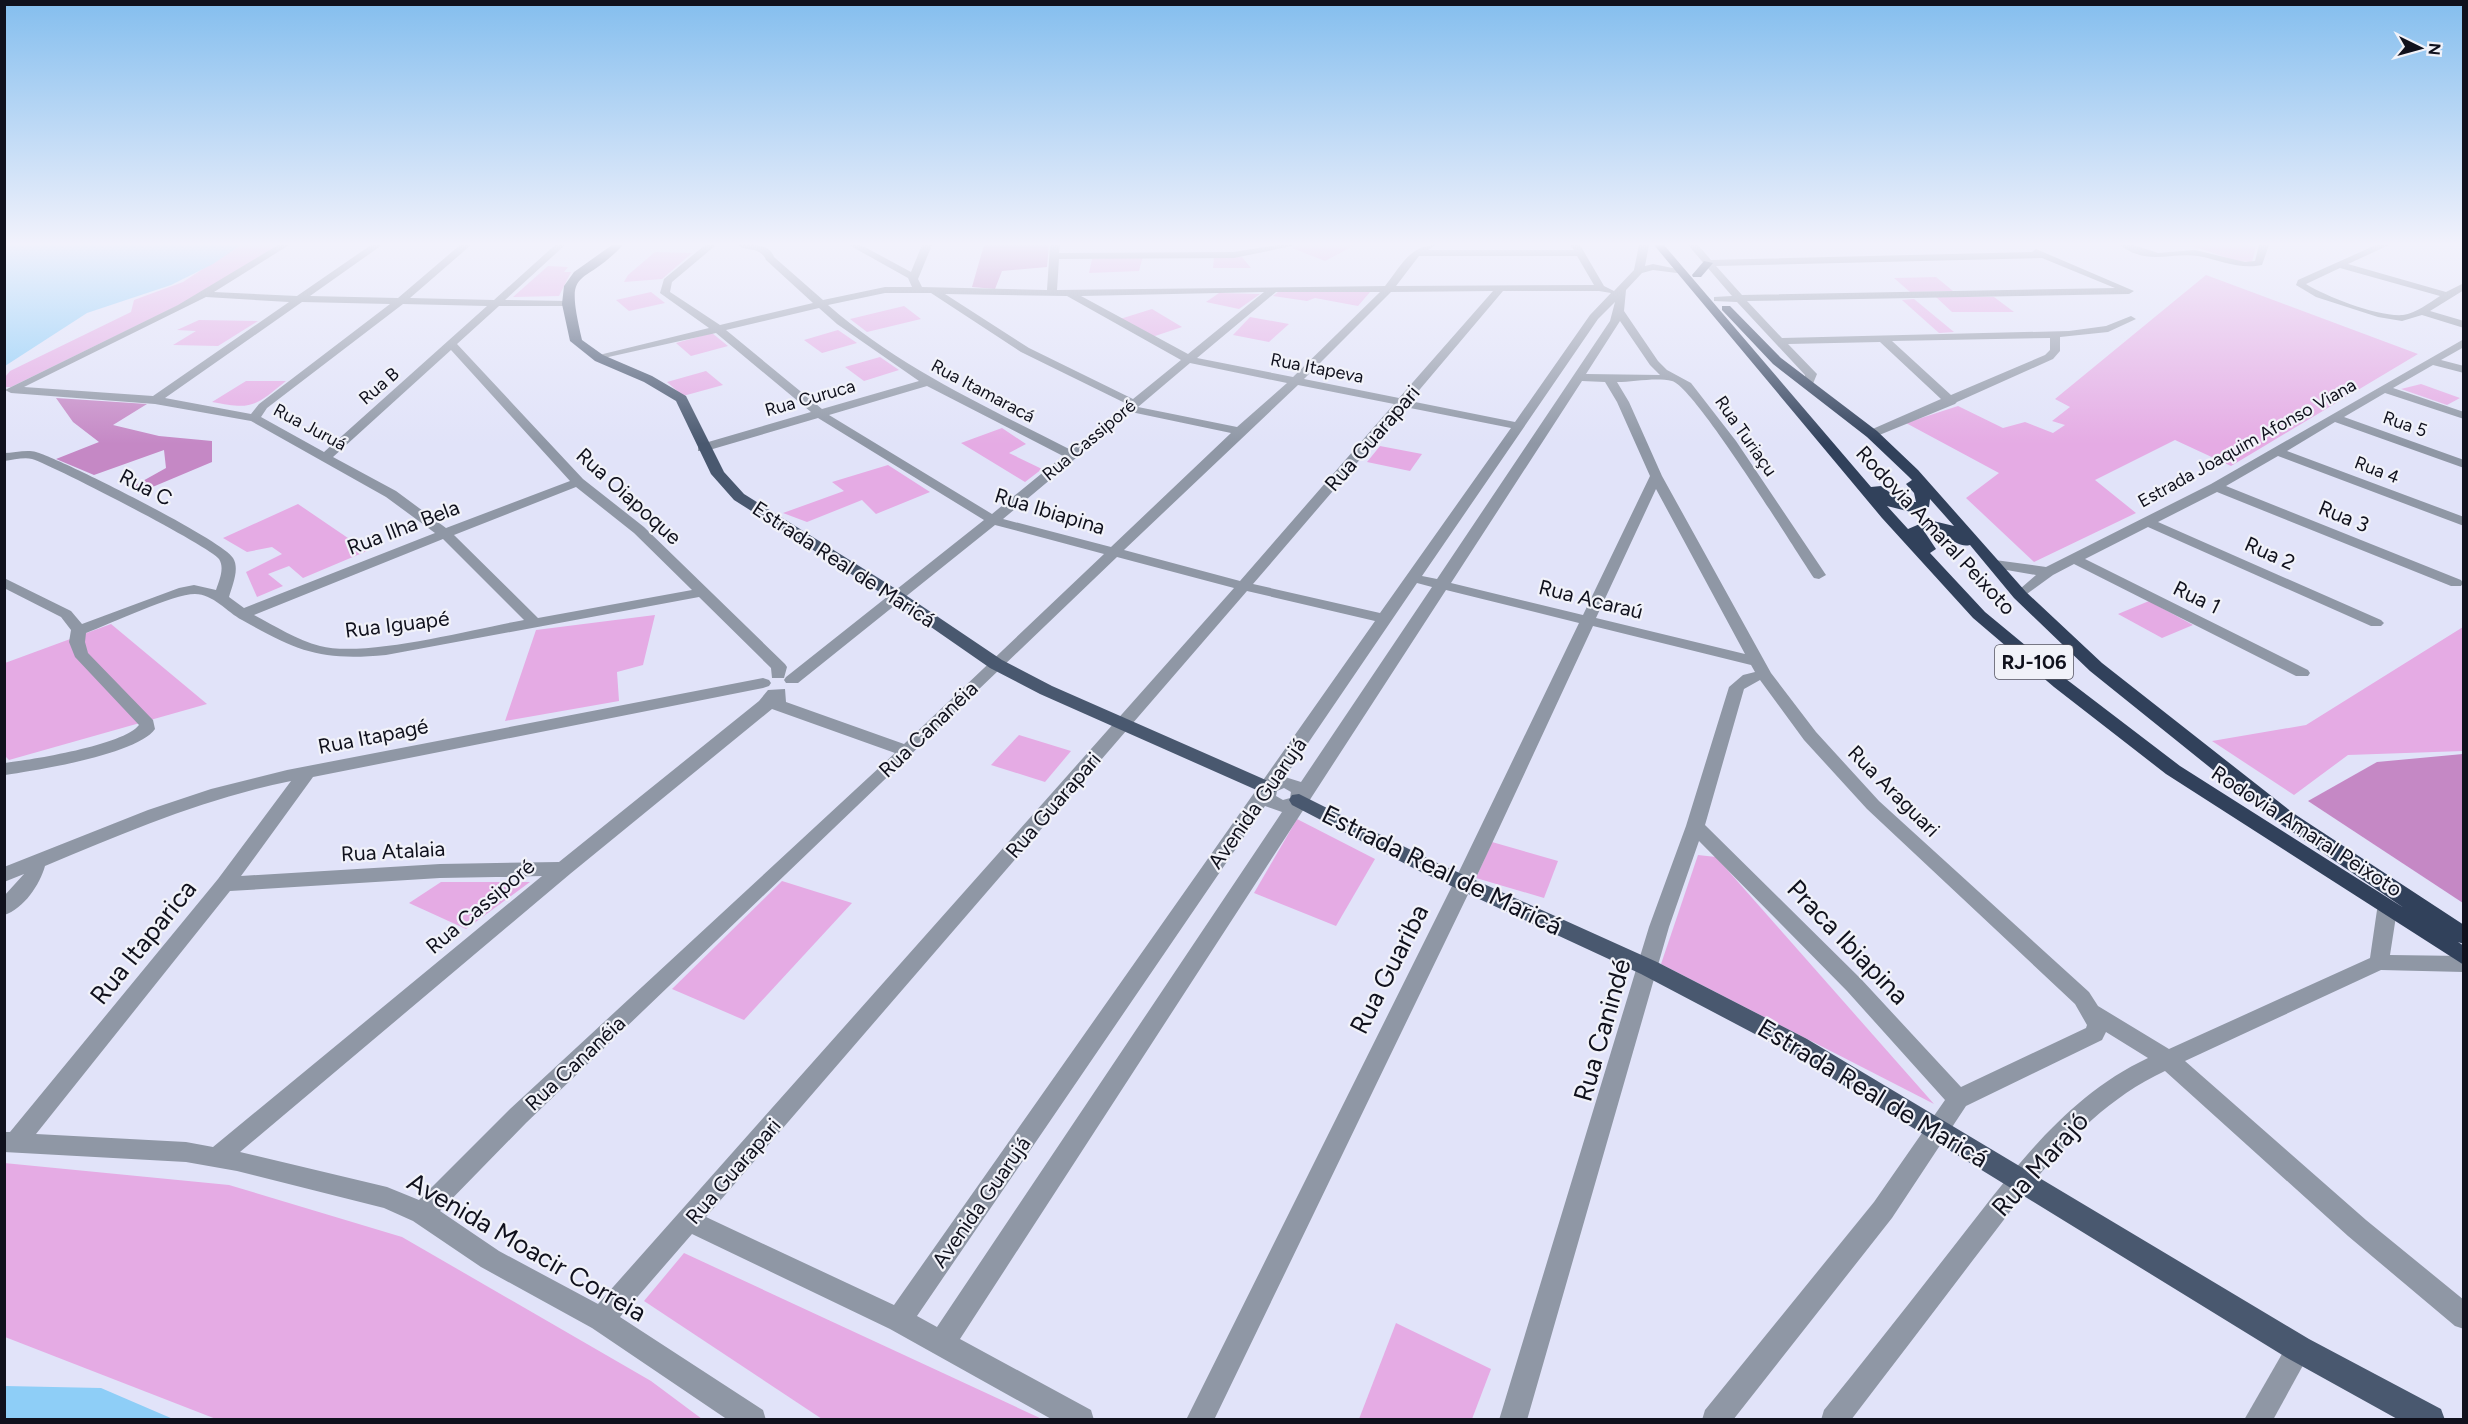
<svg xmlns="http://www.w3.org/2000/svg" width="2468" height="1424" font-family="Figtree,sans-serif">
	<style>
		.green { fill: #e5abe4 }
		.forest { fill: #c588c5 }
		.water { fill: #8ecef7 }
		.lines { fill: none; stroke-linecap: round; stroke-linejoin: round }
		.minor { fill: #8f97a5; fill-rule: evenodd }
		.major { fill: #49586f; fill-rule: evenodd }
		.highway { fill: #31415b; fill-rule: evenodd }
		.labels { text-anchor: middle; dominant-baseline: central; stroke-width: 4.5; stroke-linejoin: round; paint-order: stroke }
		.far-street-label { font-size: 18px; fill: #10111d; stroke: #f1f2f9 }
		.shield { fill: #f1f2f9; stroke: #54545f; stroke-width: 1.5 }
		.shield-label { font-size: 20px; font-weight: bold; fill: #10111d }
		.street-label { font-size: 21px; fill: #10111d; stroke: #f1f2f9 }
		.near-street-label { font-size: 26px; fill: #10111d; stroke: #f1f2f9 }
	</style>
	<rect width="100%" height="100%" fill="#e1e3f9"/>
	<!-- green -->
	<g class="green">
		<polygon points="239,245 278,245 191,299 11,387 5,387 5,377 10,371 131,312 134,300 183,282"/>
		<polygon points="1300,245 1355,245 1325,261 1292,248"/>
		<polygon points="2189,245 2249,245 2256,246 2252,262 2237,261"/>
		<polygon points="655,252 692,253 662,279 624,282 628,275"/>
		<polygon points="1143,256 1139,271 1089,273 1092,259"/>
		<polygon points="1242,257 1251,268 1213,268 1214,258"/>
		<polygon points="548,266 568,267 564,272 571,272 559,296 513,297"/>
		<polygon points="2206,275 2418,354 2231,466 2175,440 2095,480 2136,513 2034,562 1966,498 1999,473 1906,423 1958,406 2003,428 2025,422 2053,433 2065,425 2052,421 2070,407 2055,399"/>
		<polygon points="1936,277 1953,291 1910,292 1894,278"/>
		<polygon points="651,292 665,303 629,311 616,300"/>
		<polygon points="1278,292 1370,292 1358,306 1315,298 1307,301 1273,296"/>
		<polygon points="1219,293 1260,294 1239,309 1206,302"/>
		<polygon points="1936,297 1994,297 2014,312 1952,312"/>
		<polygon points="1914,299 1954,332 1939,333 1902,300"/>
		<polygon points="904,306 921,319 867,332 850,319"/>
		<polygon points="1152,309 1182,327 1152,337 1120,319"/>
		<polygon points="1250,317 1289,324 1269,342 1233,335"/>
		<polygon points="199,320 258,321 218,346 173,345 196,331 177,330"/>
		<polygon points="838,330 857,343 822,353 804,340"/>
		<polygon points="712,333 728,346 691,356 676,343"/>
		<polygon points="880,357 899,370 864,381 845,367"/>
		<polygon points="706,371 723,385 683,396 667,382"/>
		<path d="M246,381h40c-31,25 -33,29 -74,21z"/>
		<polygon points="2421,384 2460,398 2447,405 2401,389"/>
		<polygon points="1002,428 1026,444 1009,453 1042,469 1025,482 961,443"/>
		<polygon points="1380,446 1422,454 1410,471 1367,462"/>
		<polygon points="888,465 930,492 876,514 862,500 807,522 783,513 844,491 832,482"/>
		<polygon points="298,504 367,551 303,578 289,566 268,574 283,586 257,597 246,572 282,554 272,547 247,552 223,538"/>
		<polygon points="2149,601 2193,625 2162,638 2118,614"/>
		<polygon points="655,615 643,665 617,672 619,701 505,721 536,630"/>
		<polygon points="111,624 207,704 9,760 5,756 5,663"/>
		<polygon points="2463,627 2463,751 2348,755 2294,795 2212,741 2306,725"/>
		<polygon points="1019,735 1071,751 1045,782 991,765"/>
		<polygon points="1297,819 1375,859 1336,926 1254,893"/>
		<polygon points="1492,842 1558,861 1544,898 1476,878"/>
		<polygon points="1698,855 1716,857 1934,1104 1661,964"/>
		<polygon points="782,881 852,903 744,1020 672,989"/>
		<polygon points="441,882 530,882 466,929 409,903"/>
		<polygon points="4,1163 229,1185 402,1237 651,1381 702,1419 216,1419 5,1337"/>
		<polygon points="684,1253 1042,1419 822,1419 644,1301"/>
		<polygon points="1396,1323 1491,1369 1472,1419 1359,1419"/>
	</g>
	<!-- forest -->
	<g class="forest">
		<polygon points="984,245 1049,245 1047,267 1002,271 995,289 972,287"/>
		<polygon points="56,398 147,404 113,425 159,436 212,441 212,462 143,491 132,487 166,468 164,450 94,475 56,459 99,442 73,422"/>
		<polygon points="2463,754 2463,903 2308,801 2377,762"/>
	</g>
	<!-- water -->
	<g class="water">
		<polygon points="5,245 241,245 213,264 171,285 87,313 5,366"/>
		<polygon points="5,1386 101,1388 173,1419 5,1419"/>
	</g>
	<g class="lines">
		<!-- minor -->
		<g class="minor">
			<path d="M278,245h11l-75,47 83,4 74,-51h11l-72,51 88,2 62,-53h11l-61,53 84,2 61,-55h10l-60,55 63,1 4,1v4h-73l-42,38 126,135 61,48 141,137 2,3 -3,11h-12l-1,-10 -72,-71 -313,58c-64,6 -88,-3 -144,-35 -15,-8 -29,-26 -47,-26 -22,0 -85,30 -109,39l-1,9 3,11 65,67 2,9c-17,25 -120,42 -151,46v-12c27,-3 120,-18 135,-38l-64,-68 -6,-15 2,-12 -10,-13 -57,-29v-10l67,33 11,13 97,-36 15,-3 22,5c3,-9 9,-22 3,-31 -8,-12 -167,-94 -187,-100 -8,-2 -19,1 -28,2v-8c10,0 23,-4 32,-1 25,7 188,89 197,106 7,11 -1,28 -4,39l15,11 191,-75 -49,-36 -135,-76 -96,-17 -144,-11 -6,-3 173,-85zM206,297l83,5 -136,94 -129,-9zM302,302l88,2 -131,100 -8,10 -86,-16zM403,304l84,2 -163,146 -63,-35 6,-9zM451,350l119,131 -124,47 -50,-37 -63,-34zM576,487l58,46 58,57 -154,28 -84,-83zM443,539l81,81c-50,9 -159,38 -204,26 -23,-6 -45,-20 -66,-31z"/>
			<path d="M705,245h11l-44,37 -2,10 50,33 93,-22 -47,-43c-6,-14 -19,-8 -29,-15 13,0 32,-3 37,12l49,43 62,-13h27l-4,-9 -59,-33h12l50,27 11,-27h10l-14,34 4,8 125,3 3,-45h10l-1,8 175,-1 42,-7h21l-63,13 -175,1 -2,31 328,-4c15,-18 24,-41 51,-41l-8,5h146l-4,-5h10l24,41 10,5 20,-21 5,-25h10l-4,21 8,-2 29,6 -5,3 -24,-3 -11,3 -16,17 -2,21 34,50 9,9 24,13 45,58 90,134 -7,4 -5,-1c-20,-29 -119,-191 -142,-197 -16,-4 -39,1 -55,1l12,20 33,74 109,197 45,59 63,69 210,191 9,14 71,43 201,-91 7,-48 3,-5 7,-2 7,2 3,5 -7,45 74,1v16l-83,-2 -196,91 181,159 98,80v29l-9,-3 -107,-90 -183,-165c-84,39 -137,118 -192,189 -40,53 -81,106 -122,160h-30l3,-10c44,-54 87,-109 130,-164 56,-71 110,-149 194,-188l-42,-26 -4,8 -136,66 -74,112 -159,202h-31l3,-10 169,-208 71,-102 -98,-109 -148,-150 -30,86 -142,493h-28l150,-493 37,-101 43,-139 14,-12 12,-3 -4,-7 -158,-39 -119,256 -260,538h-28l268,-538 125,-259 -133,-33 -486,749 131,71 3,10h-41l-163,-91 -198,-95 -72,83 143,93 3,10h-38l-136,-92 -111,-61 -68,-46 -29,-13 -147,-37 -51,-9 -182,-10v-20h6l208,-253 73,-98c-86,17 -165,51 -246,85 -5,18 -21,43 -41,49v-19l20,-22 -20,8v-15l144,-57 63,-21 76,-19 476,-92 6,2 2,3 -2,3 -6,2 -450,89 -72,99 199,-12 119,-2 200,-161 9,-11 17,-1 1,13 118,42 200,-190 -109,-29 -197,158h-12l-2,-3 2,-3 198,-157 -166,-102 -112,33h-8v-6l113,-33 -95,-79 -121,27v-4l114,-28 -49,-35 4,-14zM1419,256h158l17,29 -198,1zM1493,291l-94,107 -95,-19 87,-87zM1503,291h96l12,2 -21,22 -75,107 -105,-21zM1264,292l-76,62 -107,-58zM1276,292h104l-87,85 -96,-19zM885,293h46l90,59 106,52 -56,46c-84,-43 -171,-82 -243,-145zM945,294l122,2 114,64 -48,39 -104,-51zM1615,302l-5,19 -173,258 -15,-3 176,-257zM819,308l18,16 82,57 -97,28 -96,-79zM1620,321l30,44 10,10 -74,-1zM1190,363l97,20 -50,44 -99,-20zM1582,381l23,1 12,20 33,74 -67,139 -132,-32zM1298,385l96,19 -154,177 -116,-31zM927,386l136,70 -71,58 -163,-99zM1405,407l106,21 -131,185 -127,-29zM1131,412l100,21 -120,114 -108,-28zM1656,489l89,165 -149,-36zM1117,557l117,31 -636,716 -99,-53 -59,-40 86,-88zM1417,583l15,4 -131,195 -16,-5zM1247,591l128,30 -481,684 -188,-88zM1760,680l44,60 63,69 208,195 12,21 -1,3 -125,59 -100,-108 -156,-154 39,-136zM772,709l123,44 -385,356 -91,91 -32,-13 -147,-35 330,-278zM1284,788l7,4 -1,6 -7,2 -7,-4 1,-5zM1265,806l17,6 -345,515 -20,-11zM542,876l-329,271 -27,-5 -150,-8 194,-243 210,-13z"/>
			<path d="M1688,245h10l13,15 321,-8 4,-3 98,42 -5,3 -382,7 35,37 287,-7 37,-5 25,-10 5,3 -28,13 -48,5v14l-7,8 -96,43 -2,2 -83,34 -6,-4 2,-3 73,-32 -61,-57 -92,2 29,30 -5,12h-8l1,-11 -68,-73 -23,-1v-4l18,-1zM2042,258l73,30 -373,7 -26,-29zM2050,338v12l-5,5 -94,40 -59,-54z"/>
			<path d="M2120,245h14l24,8 37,-3 50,12 10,-1 4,-16h10l-7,20c-22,5 -42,-5 -64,-9 -27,-4 -51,10 -78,-11z"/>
			<path d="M2376,245h13l-41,19 98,28 18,-9v7l-34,21 34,10v7l-42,-13 -20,6 -24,-4 -62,-20 -20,-12 2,-5zM2340,268l100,28c-11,7 -24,17 -37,19 -25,2 -76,-18 -97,-31z"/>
			<polygon points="2464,339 2464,347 2441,360 2464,366 2464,373 2433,365 2393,388 2464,412 2464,419 2385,393 2344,417 2464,460 2464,468 2335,422 2287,451 2464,517 2464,526 2278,456 2226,486 2461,580 2463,583 2461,586 2451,586 2217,492 2158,522 2381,620 2384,623 2381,626 2371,626 2148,527 2085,559 2308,670 2310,673 2308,676 2296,676 2074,564 2053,575 2020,599 2013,595 2036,575 1995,568 1988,564 1995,560 2046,567 2211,484"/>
			<polygon points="2299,1336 2308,1340 2312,1349 2273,1420 2244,1420 2290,1340"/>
		</g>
		<!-- major -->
		<g class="major">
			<path d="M612,245h11c-43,46 -59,17 -41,95l21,15 49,21 34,20 38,76 20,22 160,100 98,66 50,26 223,98 3,4 -3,4h-14l-221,-98 -50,-26 -98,-68 -158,-100 -23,-26 -35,-73 -32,-19 -49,-21 -25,-20 -8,-37 2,-18 10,-14z"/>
			<polygon points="1299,794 1433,861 1657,962 1807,1039 2309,1339 2441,1409 2445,1420 2399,1420 2289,1359 1791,1053 1641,974 1419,871 1292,805 1289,800 1292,795"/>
		</g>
		<!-- highway -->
		<g class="highway">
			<path d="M1654,245h10l207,242 10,-1 22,16h13l-2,-9 -8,-9 6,-4 -4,-4 -41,-39 -94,-73 -51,-54v-4h8l51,52 96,73 41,39 108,122 76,71 191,150 171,112v19l-6,-2 6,4v19l-298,-191 -112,-87 -81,-69 -91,-100zM1930,499l24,27 -25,-6 -21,9 -21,-23 24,6 18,-5zM1929,529c16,0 26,20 41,16l44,53 76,73 189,152 125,85 -224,-142 -114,-87 -81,-67 -55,-59 6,-4 -12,-18z"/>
			<polygon points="1704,261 1713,263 1701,277 1693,277 1692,275"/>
		</g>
	</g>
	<!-- sky -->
	<linearGradient id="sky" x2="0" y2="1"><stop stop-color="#84beee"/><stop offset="0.55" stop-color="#f2f2fc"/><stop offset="1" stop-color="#f2f2fc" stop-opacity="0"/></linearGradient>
	<rect width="2468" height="444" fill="url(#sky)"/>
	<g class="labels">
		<!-- far-street labels -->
		<g class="far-street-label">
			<text transform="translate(1317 368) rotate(11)">Rua Itapeva</text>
			<text transform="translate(379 386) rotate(-41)">Rua B</text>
			<text transform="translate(983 391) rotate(28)">Rua Itamaracá</text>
			<text transform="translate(810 398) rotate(-16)">Rua Curuca</text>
			<text transform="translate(2405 424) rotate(19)">Rua 5</text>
			<text transform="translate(310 427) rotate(28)">Rua Juruá</text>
			<text transform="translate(1746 436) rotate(55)">Rua Turiaçu</text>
			<text transform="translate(1089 440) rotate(-40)">Rua Cassiporé</text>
			<text transform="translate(2247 443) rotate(-29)">Estrada Joaquim Afonso Viana</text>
			<text transform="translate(2377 470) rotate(21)">Rua 4</text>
		</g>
		<!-- shield labels -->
		<rect class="shield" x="1995" y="645" width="78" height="34" rx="4.5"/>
		<g class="shield-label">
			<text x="2034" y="662">RJ-106</text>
		</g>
		<!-- street labels -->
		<g class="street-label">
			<text transform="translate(1372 438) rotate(-49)">Rua Guarapari</text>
			<text transform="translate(146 487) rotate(27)">Rua C</text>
			<text transform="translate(629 496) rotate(42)">Rua Oiapoque</text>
			<text transform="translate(1050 511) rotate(17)">Rua Ibiapina</text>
			<text transform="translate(2344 516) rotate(22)">Rua 3</text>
			<text transform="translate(403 527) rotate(-21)">Rua Ilha Bela</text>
			<text transform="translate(1936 530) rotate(47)">Rodovia Amaral Peixoto</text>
			<text transform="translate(2270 553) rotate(24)">Rua 2</text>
			<text transform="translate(844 564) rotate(33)">Estrada Real de Maricá</text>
			<text transform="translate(2197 597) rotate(26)">Rua 1</text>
			<text transform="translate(1591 599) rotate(14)">Rua Acaraú</text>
			<text transform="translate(397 624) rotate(-7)">Rua Iguapé</text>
			<text transform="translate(928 729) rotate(-44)">Rua Cananéia</text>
			<text transform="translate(373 736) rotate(-11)">Rua Itapagé</text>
			<text transform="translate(1894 791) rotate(45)">Rua Araguari</text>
			<text transform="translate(1257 803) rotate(-55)">Avenida Guarujá</text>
			<text transform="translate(1053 805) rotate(-49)">Rua Guarapari</text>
			<text transform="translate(2307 831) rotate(33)">Rodovia Amaral Peixoto</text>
			<text transform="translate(393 851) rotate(-3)">Rua Atalaia</text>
			<text transform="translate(480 906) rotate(-40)">Rua Cassiporé</text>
			<text transform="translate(575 1063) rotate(-43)">Rua Cananéia</text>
			<text transform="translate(733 1171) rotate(-49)">Rua Guarapari</text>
			<text transform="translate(981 1202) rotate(-55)">Avenida Guarujá</text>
		</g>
		<!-- near-street labels -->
		<g class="near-street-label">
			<text transform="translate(1442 870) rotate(26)">Estrada Real de Maricá</text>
			<text transform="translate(143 942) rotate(-51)">Rua Itaparica</text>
			<text transform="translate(1848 942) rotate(46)">Praca Ibiapina</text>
			<text transform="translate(1389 969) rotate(-63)">Rua Guariba</text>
			<text transform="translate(1602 1030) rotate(-74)">Rua Canindé</text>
			<text transform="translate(1873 1093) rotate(31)">Estrada Real de Maricá</text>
			<text transform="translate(2040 1164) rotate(-48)">Rua Marajó</text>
			<text transform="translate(527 1247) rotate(30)">Avenida Moacir Correia</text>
		</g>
	</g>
	<!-- border -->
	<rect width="2468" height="1424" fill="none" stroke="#10111d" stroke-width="12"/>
	<!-- north arrow -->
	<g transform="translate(2420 48) rotate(95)" stroke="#f1f2f9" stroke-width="4.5" paint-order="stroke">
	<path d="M0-4.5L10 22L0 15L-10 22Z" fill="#10111d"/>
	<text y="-9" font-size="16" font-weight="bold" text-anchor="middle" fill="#10111d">N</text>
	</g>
</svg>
